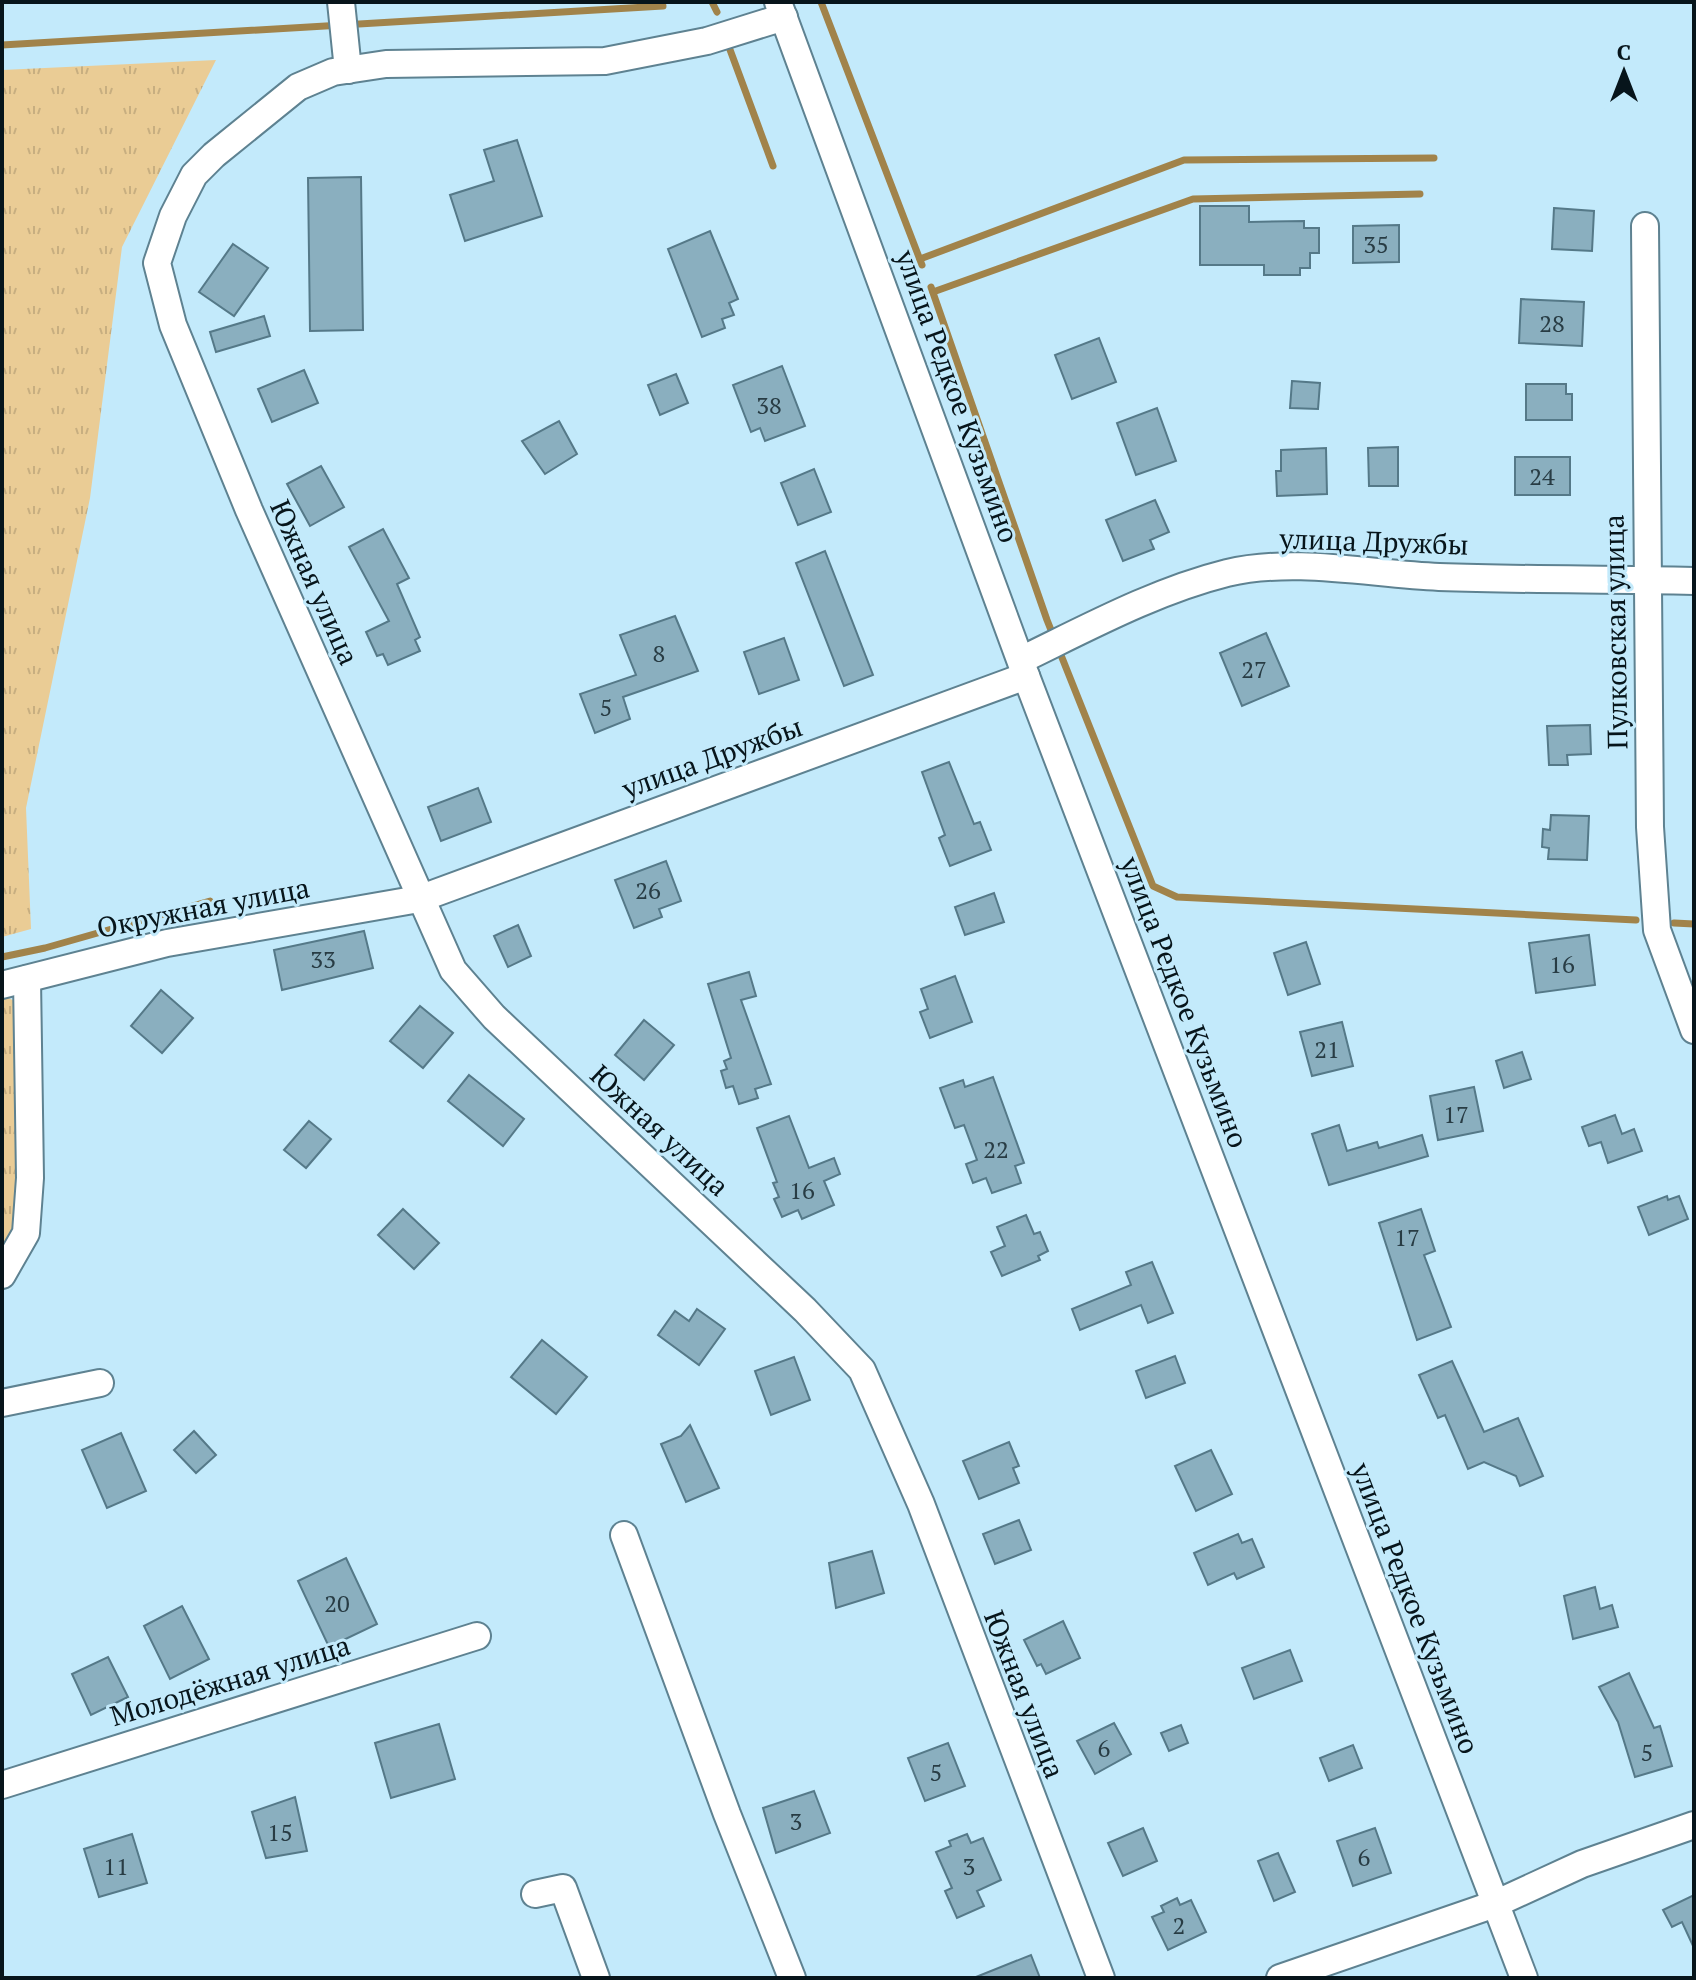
<svg xmlns="http://www.w3.org/2000/svg" width="1696" height="1980" font-family="'PT Serif',serif">
	<style>
		.grass { fill: url(#grass-tufts) }
		.lines { fill: none; stroke-linecap: round; stroke-linejoin: round }
		.stream { stroke: #a1834a; stroke-width: 7 }
		.building { fill: #8aafbf; stroke: #557988; stroke-width: 2 }
		.minor-casing { stroke: #5e8291; stroke-width: 30 }
		.minor { stroke: #fff; stroke-width: 26 }
		.labels { text-anchor: middle; dominant-baseline: central; stroke-width: 6; stroke-linejoin: round; paint-order: stroke }
		.number-label { font-size: 24px; fill: #283c44 }
		.street-label { font-size: 28px; fill: #07151b; stroke: #c3eafb }
	</style>
	<defs>
		<pattern id="grass-tufts" width="24" height="20" patternUnits="userSpaceOnUse" patternTransform="scale(2)"><rect width="24" height="20" fill="#eacc95"/><path d="M3 7l-1-3M5 7V3M7 7l1-3M15 17l-1-3M17 17v-4M19 17l1-3" fill="none" stroke="#c7ae80"/></pattern>
	</defs>
	<rect width="100%" height="100%" fill="#c3eafb"/>
	<!-- grass -->
	<g class="grass">
		<polygon points="216,60 122,247 90,498 26,808 31,929 2,937 2,70"/>
		<path d="M2,994l12,7c4,69 24,194 -12,253z"/>
	</g>
	<g class="lines">
		<!-- stream -->
		<g class="stream">
			<polyline points="712,2 717,12"/>
			<polyline points="821,2 922,265"/>
			<polyline points="2,45 663,6"/>
			<polyline points="729,47 773,166"/>
			<polyline points="920,259 1184,160 1434,158"/>
			<polyline points="931,287 1047,620 1153,886 1177,897 1636,920"/>
			<polyline points="933,292 1193,199 1420,194"/>
			<polyline points="1674,923 1694,924"/>
			<polyline points="2,957 45,948 210,901"/>
		</g>
	</g>
	<!-- building -->
	<g class="building">
		<polygon points="517,140 542,216 465,241 450,195 494,181 484,150"/>
		<polygon points="361,177 363,330 310,331 308,178"/>
		<polygon points="1200,206 1249,206 1249,222 1304,221 1304,228 1319,228 1319,253 1310,253 1310,268 1300,268 1300,275 1264,275 1264,265 1200,265"/>
		<polygon points="1554,208 1594,211 1592,251 1552,249"/>
		<polygon points="1399,225 1399,262 1353,263 1353,226"/>
		<polygon points="710,231 738,299 729,303 734,315 722,319 725,328 702,337 668,249"/>
		<polygon points="233,244 268,268 234,316 199,292"/>
		<polygon points="1521,299 1584,302 1582,346 1519,343"/>
		<polygon points="264,316 270,336 216,352 210,332"/>
		<polygon points="1099,338 1116,382 1072,399 1055,355"/>
		<polygon points="782,366 805,426 765,441 760,428 751,432 733,385"/>
		<polygon points="304,370 318,403 272,422 258,389"/>
		<polygon points="676,374 688,403 660,415 648,385"/>
		<polygon points="1292,381 1320,383 1318,409 1290,408"/>
		<polygon points="1526,384 1566,384 1566,394 1572,394 1572,420 1526,420"/>
		<polygon points="1157,408 1176,461 1136,475 1117,423"/>
		<polygon points="559,421 577,454 545,474 522,441"/>
		<polygon points="1398,447 1398,486 1369,486 1368,448"/>
		<polygon points="1326,448 1327,494 1277,496 1276,471 1281,471 1281,450"/>
		<rect x="1515" y="457" width="55" height="38"/>
		<polygon points="321,466 344,507 310,526 287,484"/>
		<polygon points="814,469 831,512 798,525 781,483"/>
		<polygon points="1155,500 1169,532 1150,540 1154,549 1123,561 1106,520"/>
		<polygon points="383,529 409,578 397,584 420,637 415,640 420,651 388,665 383,654 377,656 366,632 389,621 349,547"/>
		<polygon points="825,551 873,675 844,686 796,563"/>
		<polygon points="675,616 698,671 623,697 630,719 595,733 580,694 636,675 620,635"/>
		<polygon points="1266,633 1289,686 1242,706 1220,653"/>
		<polygon points="784,638 799,680 759,694 744,652"/>
		<polygon points="1590,725 1591,754 1567,755 1568,765 1549,765 1547,726"/>
		<polygon points="949,762 974,824 980,822 991,850 950,866 939,838 945,835 922,772"/>
		<polygon points="478,788 491,822 441,841 428,807"/>
		<polygon points="1551,815 1589,816 1587,860 1548,859 1549,848 1542,847 1543,829 1550,830"/>
		<polygon points="666,861 681,901 659,909 662,917 634,928 615,880"/>
		<polygon points="994,893 1004,922 965,935 955,907"/>
		<polygon points="518,925 531,956 508,967 494,936"/>
		<polygon points="364,931 373,968 282,990 274,950"/>
		<polygon points="1589,935 1595,985 1536,993 1529,943"/>
		<polygon points="1306,942 1320,984 1288,995 1274,953"/>
		<polygon points="749,972 756,996 741,1000 771,1084 755,1089 758,1098 739,1104 733,1086 726,1088 721,1071 727,1069 724,1061 731,1058 708,984"/>
		<polygon points="955,976 972,1022 930,1038 920,1012 928,1009 921,989"/>
		<polygon points="161,990 193,1018 162,1053 131,1026"/>
		<polygon points="420,1006 453,1033 423,1068 390,1041"/>
		<polygon points="644,1020 674,1045 644,1080 615,1055"/>
		<polygon points="1342,1022 1353,1066 1312,1076 1300,1032"/>
		<polygon points="1522,1052 1531,1079 1504,1088 1496,1061"/>
		<polygon points="469,1075 524,1119 503,1146 448,1101"/>
		<polygon points="993,1077 1024,1163 1015,1166 1021,1183 992,1193 986,1178 973,1183 966,1164 977,1160 964,1125 955,1128 940,1088 963,1080 965,1087"/>
		<polygon points="1474,1087 1483,1131 1438,1140 1430,1096"/>
		<polygon points="1615,1115 1622,1134 1634,1129 1642,1151 1608,1163 1601,1142 1589,1146 1582,1127"/>
		<polygon points="789,1116 809,1168 834,1158 840,1174 824,1181 834,1205 802,1219 798,1210 782,1217 774,1199 779,1197 773,1183 777,1182 757,1128"/>
		<polygon points="309,1121 331,1139 306,1168 284,1150"/>
		<polygon points="1339,1125 1347,1151 1377,1142 1379,1148 1422,1135 1428,1156 1329,1185 1312,1134"/>
		<polygon points="1667,1196 1668,1200 1679,1196 1688,1219 1649,1235 1638,1207"/>
		<polygon points="403,1209 439,1243 414,1269 378,1235"/>
		<polygon points="1421,1209 1435,1251 1424,1255 1451,1327 1417,1340 1379,1223"/>
		<polygon points="1026,1215 1034,1234 1040,1232 1048,1251 1038,1256 1040,1260 1002,1276 991,1252 1005,1246 997,1227"/>
		<polygon points="1152,1262 1173,1313 1148,1323 1141,1305 1080,1330 1072,1309 1131,1285 1126,1272"/>
		<polygon points="697,1309 725,1329 699,1365 658,1335 675,1311 689,1321"/>
		<polygon points="542,1340 587,1377 556,1414 511,1377"/>
		<polygon points="1175,1356 1185,1383 1146,1398 1136,1371"/>
		<polygon points="794,1357 810,1400 771,1415 755,1371"/>
		<polygon points="1452,1361 1484,1432 1518,1418 1543,1476 1520,1486 1516,1476 1484,1462 1468,1469 1445,1415 1438,1418 1419,1375"/>
		<polygon points="690,1425 719,1488 686,1502 661,1444 681,1436"/>
		<polygon points="194,1431 216,1455 196,1473 174,1450"/>
		<polygon points="121,1433 146,1491 107,1508 82,1450"/>
		<polygon points="1009,1442 1019,1466 1013,1468 1019,1483 979,1499 963,1461"/>
		<polygon points="1211,1450 1232,1494 1196,1511 1175,1466"/>
		<polygon points="1019,1520 1031,1550 995,1564 983,1534"/>
		<polygon points="1238,1534 1242,1543 1252,1539 1264,1567 1237,1579 1234,1573 1208,1585 1194,1553"/>
		<polygon points="872,1551 884,1593 836,1608 829,1563"/>
		<polygon points="346,1558 377,1624 329,1647 298,1581"/>
		<polygon points="1595,1587 1600,1609 1612,1605 1618,1627 1573,1639 1564,1596"/>
		<polygon points="182,1606 209,1659 170,1679 144,1626"/>
		<polygon points="1063,1621 1080,1658 1046,1674 1041,1664 1037,1666 1024,1640"/>
		<polygon points="1290,1650 1302,1681 1254,1699 1242,1668"/>
		<polygon points="108,1657 128,1697 91,1715 72,1674"/>
		<polygon points="1629,1673 1654,1728 1660,1726 1672,1766 1635,1777 1618,1722 1599,1687"/>
		<polygon points="1114,1723 1131,1754 1095,1774 1077,1741"/>
		<polygon points="439,1724 455,1779 391,1798 375,1743"/>
		<polygon points="1181,1725 1188,1743 1169,1751 1161,1733"/>
		<polygon points="948,1743 965,1786 925,1801 908,1758"/>
		<polygon points="1353,1745 1362,1768 1329,1781 1320,1758"/>
		<polygon points="814,1791 830,1833 776,1853 763,1808"/>
		<polygon points="295,1797 307,1851 266,1858 252,1812"/>
		<polygon points="1143,1828 1157,1861 1123,1876 1108,1843"/>
		<polygon points="1375,1828 1391,1873 1353,1886 1337,1841"/>
		<polygon points="132,1834 147,1883 99,1897 84,1849"/>
		<polygon points="967,1834 971,1843 983,1838 1001,1880 977,1891 984,1906 957,1918 945,1891 952,1888 936,1852 951,1846 949,1841"/>
		<polygon points="1278,1853 1295,1892 1274,1901 1258,1861"/>
		<polygon points="1694,1895 1694,1948 1682,1922 1672,1927 1663,1910"/>
		<polygon points="1177,1898 1180,1905 1191,1900 1206,1932 1168,1950 1152,1917 1164,1912 1161,1906"/>
		<polygon points="1031,1955 1040,1978 976,1978 976,1977"/>
	</g>
	<g class="lines">
		<defs>
			<g id="minor">
				<polyline points="341,2 348,70"/>
				<polyline points="778,2 1026,676 1524,1978"/>
				<polyline points="784,17 707,41 605,61 386,64 333,72 298,87 214,155 194,175 173,216 157,263 173,325 249,510 453,970 494,1017 805,1310 862,1370 921,1504 1101,1978"/>
				<polyline points="1645,226 1650,827 1657,930 1694,1030"/>
				<path d="M1021,660c66,-32 134,-69 206,-87 68,-16 143,1 212,4 85,3 170,2 255,4"/>
				<polyline points="2,985 167,943 419,899 1026,676"/>
				<polyline points="2,1275 26,1233 30,1178 27,979"/>
				<polyline points="2,1403 100,1383"/>
				<polyline points="624,1535 727,1814 792,1978"/>
				<polyline points="2,1785 477,1636"/>
				<polyline points="535,1894 563,1888 596,1978"/>
				<polyline points="1280,1978 1495,1904 1582,1864 1694,1825"/>
			</g>
		</defs>
		<!-- minor casing -->
		<use href="#minor" class="minor-casing"/>
		<!-- minor -->
		<use href="#minor" class="minor"/>
	</g>
	<g class="labels">
		<!-- number labels -->
		<g class="number-label">
			<text x="1376" y="244">35</text>
			<text x="1552" y="323">28</text>
			<text x="769" y="405">38</text>
			<text x="1542" y="476">24</text>
			<text x="659" y="653">8</text>
			<text x="1254" y="669">27</text>
			<text x="606" y="707">5</text>
			<text x="648" y="890">26</text>
			<text x="323" y="959">33</text>
			<text x="1562" y="964">16</text>
			<text x="1327" y="1049">21</text>
			<text x="1456" y="1114">17</text>
			<text x="996" y="1149">22</text>
			<text x="802" y="1190">16</text>
			<text x="1407" y="1237">17</text>
			<text x="337" y="1603">20</text>
			<text x="1104" y="1748">6</text>
			<text x="1647" y="1752">5</text>
			<text x="936" y="1772">5</text>
			<text x="796" y="1821">3</text>
			<text x="280" y="1832">15</text>
			<text x="1364" y="1857">6</text>
			<text x="116" y="1866">11</text>
			<text x="969" y="1866">3</text>
			<text x="1179" y="1925">2</text>
		</g>
		<!-- street labels -->
		<g class="street-label">
			<text transform="translate(958 396) rotate(70)">улица Редкое Кузьмино</text>
			<text transform="translate(1374 541) rotate(2)">улица Дружбы</text>
			<text transform="translate(315 582) rotate(66)">Южная улица</text>
			<text transform="translate(1615 632) rotate(-91)">Пулковская улица</text>
			<text transform="translate(712 757) rotate(-20)">улица Дружбы</text>
			<text transform="translate(203 907) rotate(-11)">Окружная улица</text>
			<text transform="translate(1185 1002) rotate(69)">улица Редкое Кузьмино</text>
			<text transform="translate(660 1130) rotate(43)">Южная улица</text>
			<text transform="translate(1416 1608) rotate(69)">улица Редкое Кузьмино</text>
			<text transform="translate(230 1680) rotate(-17)">Молодёжная улица</text>
			<text transform="translate(1025 1694) rotate(69)">Южная улица</text>
		</g>
	</g>
	<!-- border -->
	<rect width="1696" height="1980" fill="none" stroke="#07151b" stroke-width="8"/>
	<!-- north arrow -->
	<g transform="translate(1624 72)" stroke="#c3eafb" stroke-width="6" paint-order="stroke">
	<path d="M0-6L14 30L0 20L-14 30Z" fill="#07151b"/>
	<text y="-12" font-size="22" font-weight="bold" text-anchor="middle" fill="#07151b">С</text>
	</g>
</svg>
